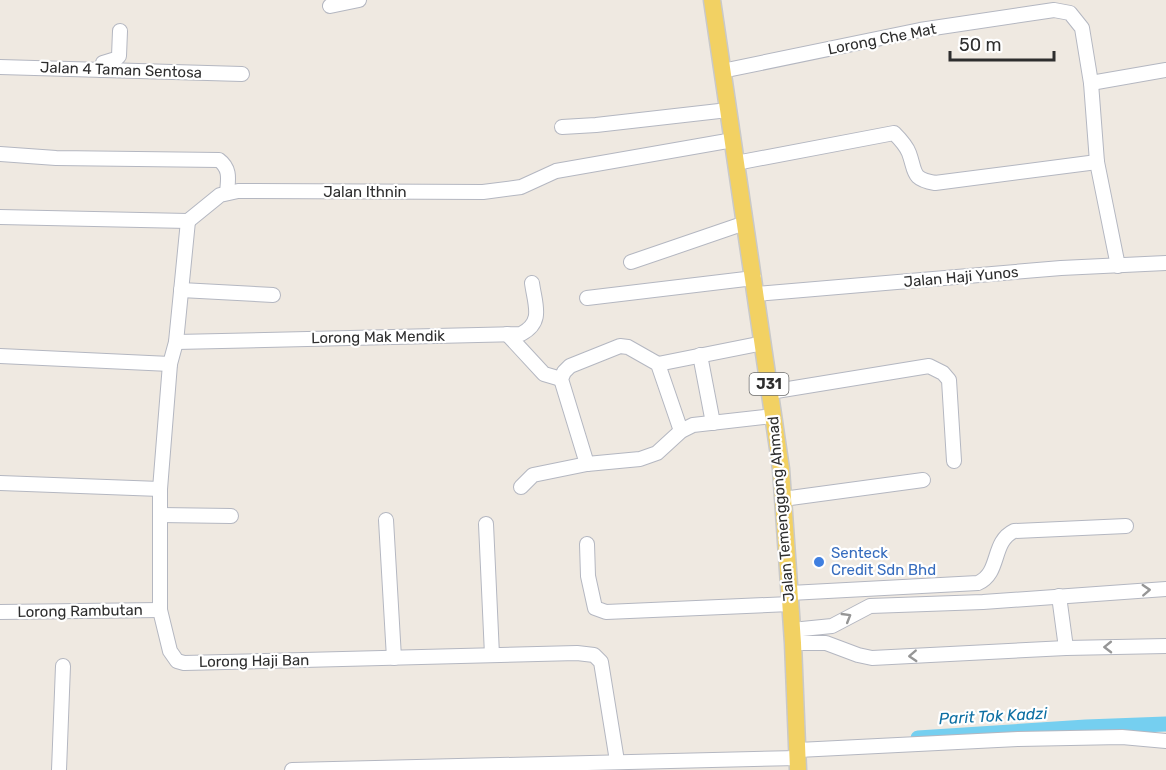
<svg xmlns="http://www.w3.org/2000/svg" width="1166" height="770" font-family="Rubik,sans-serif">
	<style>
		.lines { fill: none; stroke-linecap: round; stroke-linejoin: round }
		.canal { stroke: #75cff0; stroke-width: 15 }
		.minor-casing { stroke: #b4b7c1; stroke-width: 16 }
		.major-casing { stroke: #c9c9c9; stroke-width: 19 }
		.minor { stroke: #fff; stroke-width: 14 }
		.major { stroke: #f2d163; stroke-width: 16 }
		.oneway { stroke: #969696 }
		.shop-dot { fill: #3f7fe0; stroke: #fff; stroke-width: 2 }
		.labels { text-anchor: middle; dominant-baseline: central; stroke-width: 4.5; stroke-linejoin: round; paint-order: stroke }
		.shield { fill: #fff; stroke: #6d6d6d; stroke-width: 1.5 }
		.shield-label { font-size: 14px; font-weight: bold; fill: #2e2e2e }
		.street-label { font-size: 15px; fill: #2e2e2e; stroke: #fff }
		.shop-label { font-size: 15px; fill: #366cbe; stroke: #fff; text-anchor: start }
		.water-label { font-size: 16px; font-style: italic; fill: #0d6fa3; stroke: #fff }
	</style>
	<rect width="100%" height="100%" fill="#efe9e1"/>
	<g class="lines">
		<!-- canal -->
		<polyline class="canal" points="918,738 1086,727 1166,724"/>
		<defs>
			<g id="minor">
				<polyline points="330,6 359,0"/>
				<polyline points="0,67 242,74"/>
				<polyline points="101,70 103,63 116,59 119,56 120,31"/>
				<polyline points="722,71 920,30 1054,10 1070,13 1082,28 1091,83 1097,162 1118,266"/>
				<polyline points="1091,83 1166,70"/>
				<polyline points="562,127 596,125 728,110"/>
				<path d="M0,154l56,4 163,2c12,9 9,20 8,33"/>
				<path d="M736,163l158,-30c6,6 12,12 15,20 7,19 2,26 26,30l162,-21"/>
				<polyline points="0,217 188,221 220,195 238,191 483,192 521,187 556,171 733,140"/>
				<polyline points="188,221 176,342 170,364 160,489 160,610 170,651 177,661 184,663 577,653 594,655 601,662 617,761"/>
				<polyline points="631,262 745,223"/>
				<polyline points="181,290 273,295"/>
				<polyline points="756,294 1061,268 1166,263"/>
				<polyline points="587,298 754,278"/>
				<polyline points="507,334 544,374 561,379"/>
				<path d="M176,342l345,-8c23,-12 14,-29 11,-51"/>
				<polyline points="700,355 713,423"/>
				<polyline points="0,356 170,364"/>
				<polyline points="658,364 763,343"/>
				<polyline points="770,392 929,366 943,373 949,380 954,461"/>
				<polyline points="587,464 561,379 564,372 570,366 620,346 628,347 658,364 681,431"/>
				<polyline points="0,483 160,489"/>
				<polyline points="521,487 533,475 587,464 640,459 657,453 681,431 693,425 773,416"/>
				<polyline points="783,499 923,480"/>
				<polyline points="160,515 231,516"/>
				<polyline points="386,520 394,658"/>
				<polyline points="486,524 492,655"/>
				<polyline points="587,544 588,576 595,608 606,612 790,604"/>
				<path d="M790,593l188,-10c23,-10 13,-41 36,-52l112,-5"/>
				<polyline points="1059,596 1066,648"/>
				<polyline points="0,612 160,610"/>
				<polyline points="792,630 832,626 870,606 983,602 1166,589"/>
				<polyline points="793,643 826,643 858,655 872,658 1066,648 1166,646"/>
				<polyline points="798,750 1018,739 1122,737 1166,741"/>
				<polyline points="59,770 63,666"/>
				<polyline points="292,770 798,758"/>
			</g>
			<polyline id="major" points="712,0 781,469 793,643 798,770"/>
		</defs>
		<!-- minor casing -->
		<use href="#minor" class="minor-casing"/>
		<!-- major casing -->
		<use href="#major" class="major-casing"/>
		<!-- minor -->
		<use href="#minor" class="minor"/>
		<!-- major -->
		<use href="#major" class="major"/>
	</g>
	<!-- one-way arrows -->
	<defs><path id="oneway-chevron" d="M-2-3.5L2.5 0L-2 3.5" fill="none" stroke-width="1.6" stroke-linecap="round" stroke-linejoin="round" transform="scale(1.5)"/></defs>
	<g class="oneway">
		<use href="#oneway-chevron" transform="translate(1146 590) rotate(-3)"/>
		<use href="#oneway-chevron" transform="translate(847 617) rotate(-31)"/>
		<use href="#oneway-chevron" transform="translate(1108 647) rotate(179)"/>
		<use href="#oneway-chevron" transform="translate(913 656) rotate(177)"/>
	</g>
	<!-- markers -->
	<circle class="shop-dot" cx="819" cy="562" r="6"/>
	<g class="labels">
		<!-- shield labels -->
		<rect class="shield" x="749.5" y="373" width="39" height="22" rx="4.5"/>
		<g class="shield-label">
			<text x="769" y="384">J31</text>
		</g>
		<!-- street labels -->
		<g class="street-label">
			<text transform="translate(882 39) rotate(-11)">Lorong Che Mat</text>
			<text transform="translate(121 70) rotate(2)">Jalan 4 Taman Sentosa</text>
			<text x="365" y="192">Jalan Ithnin</text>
			<text transform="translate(961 277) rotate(-5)">Jalan Haji Yunos</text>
			<text transform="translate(378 337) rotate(-1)">Lorong Mak Mendik</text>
			<text transform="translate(781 509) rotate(-95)">Jalan Temenggong Ahmad</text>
			<text transform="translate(80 611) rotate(-1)">Lorong Rambutan</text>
			<text transform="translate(254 661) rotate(-1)">Lorong Haji Ban</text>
		</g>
		<!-- shop labels -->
		<g class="shop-label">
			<text x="831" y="553">Senteck<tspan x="831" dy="17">Credit Sdn Bhd</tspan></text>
		</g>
		<!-- water labels -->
		<g class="water-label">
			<text transform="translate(993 716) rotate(-3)">Parit Tok Kadzi</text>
		</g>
	</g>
	<!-- scale -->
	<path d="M950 51v9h104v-9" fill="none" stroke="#2e2e2e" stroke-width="3"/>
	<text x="959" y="51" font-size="18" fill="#2e2e2e" stroke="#ffffff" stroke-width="4.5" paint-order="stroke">50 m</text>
</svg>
